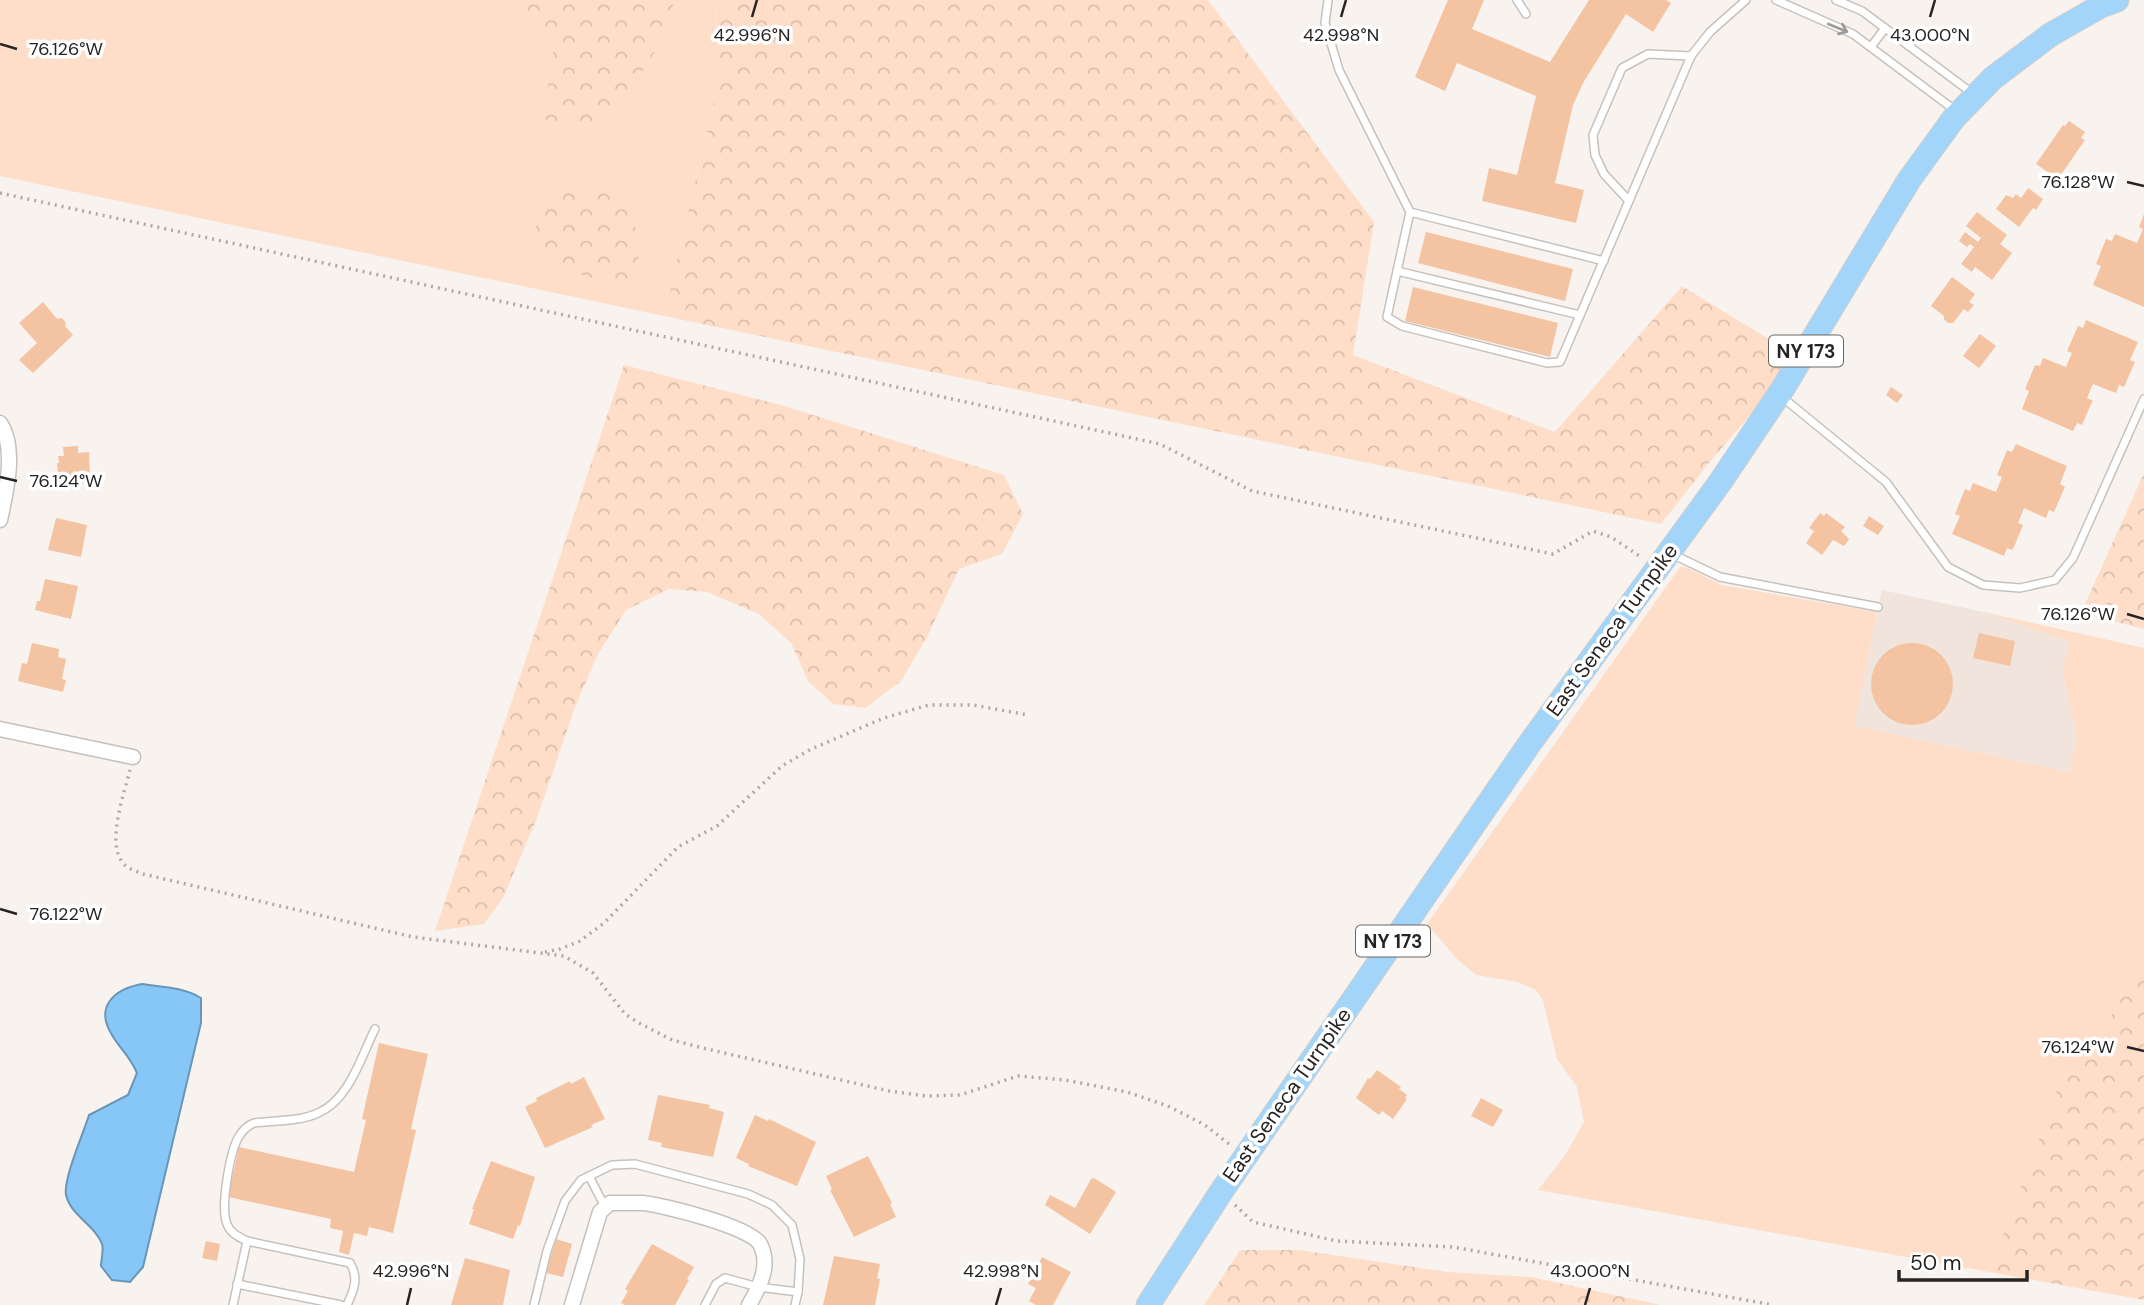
<svg xmlns="http://www.w3.org/2000/svg" width="2144" height="1305" font-family="'DM Sans',sans-serif">
	<style>
		.built { fill: #f0e4dc }
		.green { fill: #fedec9 }
		.forest { fill: url(#forest-crowns) }
		.water { fill: #86c7f7; stroke: #6996b7; stroke-width: 2 }
		.building { fill: #f4c3a2 }
		.lines { fill: none; stroke-linecap: round; stroke-linejoin: round }
		.lane-casing { stroke: #c6c1bd; stroke-width: 10 }
		.street-casing { stroke: #c6c1bd; stroke-width: 17 }
		.primary-casing { stroke: #cfcfcf; stroke-width: 25 }
		.path { stroke: #ada9a6; stroke-width: 3.5; stroke-dasharray: 2 5; stroke-linecap: butt }
		.lane { stroke: #fff; stroke-width: 7 }
		.street { stroke: #fff; stroke-width: 14 }
		.primary { stroke: #a2d5f9; stroke-width: 23 }
		.oneway { stroke: #9d9c9c }
		.ticks { fill: none; stroke: #262423; stroke-width: 2.5 }
		.labels { text-anchor: middle; dominant-baseline: central; stroke-width: 7; stroke-linejoin: round; paint-order: stroke }
		.shield { fill: #fff; stroke: #676665; stroke-width: 2 }
		.shield-label { font-size: 19px; font-weight: bold; fill: #262423 }
		.street-label { font-size: 21px; fill: #262423; stroke: #fff }
		.ticks-label { font-size: 18px; text-anchor: middle; fill: #262423; stroke: #fff; stroke-width: 7; stroke-linejoin: round; paint-order: stroke }
	</style>
	<defs>
		<pattern id="forest-crowns" width="20" height="18" patternUnits="userSpaceOnUse" patternTransform="scale(1.75)"><rect width="20" height="18" fill="#fedec9"/><path d="M2 6a3 3 0 1 1 6 0M12 15a3 3 0 1 1 6 0" fill="none" stroke="#dabeac"/></pattern>
	</defs>
	<rect width="100%" height="100%" fill="#f8f3ef"/>
	<!-- built -->
	<polygon class="built" points="1882,590 1984,612 2070,642 2062,669 2077,738 2070,772 1853,726"/>
	<!-- green -->
	<g class="green">
		<polygon points="0,0 716,0 718,85 664,316 0,176"/>
		<polygon points="1680,567 1686,567 1722,585 1877,612 1854,726 2069,772 2077,738 2062,669 2070,642 1984,612 2144,648 2144,952 2103,1032 2067,1063 1989,1272 1538,1190 1565,1155 1584,1122 1577,1087 1557,1059 1543,1001 1536,990 1518,982 1476,975 1456,958 1427,924"/>
	</g>
	<!-- forest -->
	<g class="forest">
		<polygon points="515,0 675,0 657,48 617,111 601,124 565,131 551,129 541,109 553,68 553,42 546,28 534,22"/>
		<polygon points="716,0 1208,0 1374,222 1353,355 1555,432 1682,286 1793,354 1757,407 1708,464 1661,524 664,316 718,85"/>
		<path d="M581,188c14,1 27,3 38,12 4,3 7,9 9,13 15,24 16,46 0,69 -39,-2 -66,-9 -96,-36 8,-37 7,-54 49,-58z"/>
		<polygon points="624,365 781,405 1004,475 1023,514 1002,554 959,569 927,637 901,681 865,708 833,704 808,681 791,643 759,614 707,592 669,589 626,610 598,654 575,707 536,821 503,898 484,924 435,931"/>
		<polygon points="2144,473 2144,629 2081,613"/>
		<polygon points="2144,952 2144,1300 1989,1272 2067,1063 2103,1032"/>
		<polygon points="1240,1250 1299,1250 1448,1272 1531,1277 1661,1305 1204,1305"/>
	</g>
	<!-- water -->
	<path class="water" d="M142,984c20,3 41,3 59,14v25l-58,244 -13,15 -18,-2 -11,-14c0,-6 3,-16 1,-22 -7,-19 -31,-28 -36,-49 -3,-16 18,-63 23,-80l39,-20 9,-22c-7,-17 -17,-24 -25,-38 -18,-29 3,-46 30,-51z"/>
	<!-- building -->
	<g class="building">
		<polygon points="1448,0 1484,0 1472,29 1550,62 1589,0 1666,0 1671,3 1653,32 1626,14 1583,83 1573,105 1555,183 1584,190 1576,223 1482,201 1489,168 1517,175 1536,96 1457,63 1445,91 1415,77"/>
		<polygon points="2069,121 2085,132 2081,138 2085,140 2058,179 2036,164 2063,125 2065,126"/>
		<polygon points="2028,188 2043,199 2036,210 2033,208 2019,227 1996,209 2006,195 2013,198 2016,194 2021,198"/>
		<polygon points="1977,212 2007,235 2000,244 2012,253 1992,280 1975,267 1972,272 1961,264 1974,247 1970,244 1967,247 1959,241 1965,232 1978,242 1981,238 1966,226"/>
		<polygon points="2144,214 2144,307 2093,285 2101,266 2096,264 2106,239 2112,241 2115,234 2137,243 2143,229 2139,227"/>
		<polygon points="1426,232 1573,269 1565,301 1418,263"/>
		<polygon points="1952,277 1975,294 1969,302 1974,305 1968,312 1964,309 1953,323 1948,323 1944,319 1944,316 1931,306"/>
		<polygon points="1413,287 1558,323 1550,357 1405,321"/>
		<polygon points="43,302 57,319 62,318 66,323 65,326 73,335 33,373 19,360 37,343 19,323"/>
		<polygon points="2086,320 2138,342 2130,360 2135,362 2124,387 2119,385 2116,393 2093,384 2087,398 2093,401 2091,404 2082,425 2077,423 2073,431 2022,409 2029,391 2025,389 2035,365 2040,366 2043,358 2066,367 2072,353 2067,351 2078,326 2083,328"/>
		<polygon points="1980,334 1996,346 1979,368 1963,356"/>
		<polygon points="1891,387 1903,395 1897,403 1886,395"/>
		<polygon points="2016,444 2067,466 2060,484 2065,487 2054,512 2049,510 2046,518 2024,508 2018,523 2023,525 2014,547 2012,550 2007,548 2004,556 1952,534 1960,516 1955,514 1965,489 1970,491 1973,483 1996,492 2002,477 1997,475 2007,450 2012,452"/>
		<polygon points="78,446 78,453 89,452 90,483 59,484 57,463 59,463 58,456 64,456 63,447"/>
		<polygon points="1820,513 1824,516 1826,513 1845,527 1841,531 1849,539 1844,546 1833,540 1822,555 1806,543 1814,531 1809,528"/>
		<polygon points="1869,516 1884,526 1878,535 1863,526"/>
		<polygon points="56,518 87,525 81,557 48,550"/>
		<polygon points="45,579 78,586 71,619 35,610 37,601 40,601"/>
		<polygon points="1979,633 2015,641 2010,666 1973,658"/>
		<circle cx="1912" cy="684" r="41"/>
		<polygon points="32,643 59,649 58,657 66,659 62,679 66,680 63,692 18,681 22,663 27,664"/>
		<polygon points="379,1043 428,1054 411,1129 416,1130 393,1233 369,1227 367,1236 354,1233 349,1255 339,1252 343,1231 330,1228 331,1219 228,1197 239,1147 354,1172 366,1120 362,1119"/>
		<polygon points="1377,1070 1401,1087 1399,1089 1407,1095 1405,1098 1407,1099 1393,1119 1382,1111 1379,1115 1356,1098 1368,1078 1370,1079"/>
		<polygon points="584,1077 605,1119 591,1125 593,1127 545,1148 525,1107 537,1101 536,1098 570,1081 571,1084"/>
		<polygon points="658,1095 710,1105 709,1108 724,1112 713,1157 661,1147 662,1143 648,1140"/>
		<polygon points="1481,1098 1503,1110 1493,1127 1471,1116"/>
		<polygon points="755,1115 768,1121 769,1119 816,1142 797,1186 748,1166 749,1164 736,1158"/>
		<polygon points="868,1156 892,1203 890,1204 896,1217 854,1237 830,1190 832,1189 826,1176"/>
		<polygon points="491,1161 535,1177 520,1226 518,1225 513,1239 469,1224 474,1209 472,1209"/>
		<polygon points="1094,1178 1116,1192 1090,1234 1045,1205 1050,1195 1075,1208 1091,1179"/>
		<polygon points="556,1239 572,1244 563,1277 546,1273"/>
		<polygon points="206,1241 220,1244 217,1261 202,1258"/>
		<polygon points="652,1244 694,1267 687,1279 689,1280 675,1305 625,1305 621,1303 628,1291 625,1289"/>
		<polygon points="834,1256 880,1264 877,1278 880,1279 875,1305 823,1305"/>
		<polygon points="1042,1257 1071,1272 1053,1305 1036,1305 1029,1301 1036,1288 1028,1284"/>
		<polygon points="465,1258 510,1270 503,1305 451,1305"/>
	</g>
	<g class="lines">
		<defs>
			<g id="lane">
				<polyline points="1328,0 1325,23 1339,70 1410,212 1604,261"/>
				<polyline points="1517,0 1526,14"/>
				<polyline points="1776,0 1853,34 1956,111"/>
				<polyline points="1836,0 1862,11 1972,93"/>
				<polyline points="1871,47 1885,28"/>
				<polyline points="1629,201 1604,174 1595,155 1593,135 1622,68 1648,54 1691,56"/>
				<polyline points="1410,212 1397,271 1580,315"/>
				<polyline points="1397,271 1387,317 1402,326 1547,363 1560,362 1691,56 1710,32 1746,0"/>
				<polyline points="1782,397 1886,482 1948,567 1983,585 2020,588 2055,580 2073,558 2144,399"/>
				<polyline points="1672,554 1720,577 1878,607"/>
				<polyline points="589,1176 605,1207"/>
				<path d="M247,1241c-8,-4 -17,-8 -20,-17 -7,-17 3,-71 11,-86 4,-7 8,-12 16,-15 20,-3 45,-1 64,-10 31,-13 43,-56 57,-84"/>
				<polyline points="237,1284 341,1305"/>
				<path d="M233,1305l14,-64 103,22c9,15 4,27 -3,42"/>
				<polyline points="534,1305 547,1251 565,1201 581,1180 612,1165 635,1164 748,1194 772,1205 792,1225 800,1259 798,1292 758,1287 725,1278 716,1284 705,1305"/>
				<polyline points="795,1305 798,1292"/>
			</g>
			<g id="street">
				<path d="M0,423c17,25 6,69 0,97"/>
				<polyline points="0,729 133,757"/>
				<path d="M572,1305l28,-93 10,-9c11,0 22,0 33,0 20,2 108,24 117,41 11,21 0,42 -11,61"/>
			</g>
			<polyline id="primary" points="1148,1305 1221,1192 1530,743 1721,481 1782,390 1909,180 1954,118 1993,78 2050,35 2101,6 2117,0"/>
		</defs>
		<!-- lane casing -->
		<use href="#lane" class="lane-casing"/>
		<!-- street casing -->
		<use href="#street" class="street-casing"/>
		<!-- primary casing -->
		<use href="#primary" class="primary-casing"/>
		<!-- path -->
		<g class="path">
			<polyline points="0,193 1160,444 1252,491 1553,554 1593,531 1611,537 1641,557"/>
			<path d="M130,770c-6,24 -24,73 -7,93 5,6 13,8 20,11l270,63 151,19 29,17 32,41 14,9 33,17 35,9 182,42 37,5 34,-1 58,-19 47,4 62,12 41,14 37,19 24,19"/>
			<polyline points="545,952 560,949 580,941 604,923 678,847 717,826 782,766 811,749 884,718 929,705 973,705 1028,715"/>
			<polyline points="1235,1205 1253,1222 1337,1241 1453,1247 1773,1305"/>
		</g>
		<!-- lane -->
		<use href="#lane" class="lane"/>
		<!-- street -->
		<use href="#street" class="street"/>
		<!-- primary -->
		<use href="#primary" class="primary"/>
	</g>
	<!-- one-way arrows -->
	<defs><path id="oneway-shaft" d="M-6 0H5M1.5-3L5.5 0L1.5 3" fill="none" stroke-width="1.6" stroke-linecap="round" stroke-linejoin="round" transform="scale(1.75)"/></defs>
	<use class="oneway" href="#oneway-shaft" transform="translate(1838 28) rotate(22)"/>
	<!-- ticks -->
	<path class="ticks" d="M752,17l5,-17M1341,17l5,-17M1930,17l5,-17M0,44l17,5M2127,182l17,4M0,477l17,4M2127,614l17,5M0,909l17,5M2127,1047l17,4M407,1305l4,-17M996,1305l5,-17M1585,1305l5,-17"/>
	<g class="labels">
		<!-- shield labels -->
		<g class="shield">
			<rect x="1769" y="335.5" width="74" height="31" rx="5"/>
			<rect x="1356" y="925.5" width="74" height="31" rx="5"/>
		</g>
		<g class="shield-label">
			<text x="1806" y="351">NY 173</text>
			<text x="1393" y="941">NY 173</text>
		</g>
		<!-- street labels -->
		<g class="street-label">
			<text transform="translate(1612 630) rotate(-54)">East Seneca Turnpike</text>
			<text transform="translate(1287 1095) rotate(-55)">East Seneca Turnpike</text>
		</g>
	</g>
	<g class="ticks-label">
		<text x="752" y="41">42.996°N</text>
		<text x="1341" y="41">42.998°N</text>
		<text x="1930" y="41">43.000°N</text>
		<text x="66" y="55">76.126°W</text>
		<text x="2078" y="188">76.128°W</text>
		<text x="66" y="487">76.124°W</text>
		<text x="2078" y="620">76.126°W</text>
		<text x="66" y="920">76.122°W</text>
		<text x="2078" y="1053">76.124°W</text>
		<text x="411" y="1277">42.996°N</text>
		<text x="1001" y="1277">42.998°N</text>
		<text x="1590" y="1277">43.000°N</text>
	</g>
	<!-- scale -->
	<path d="M1899 1270v10h128v-10" fill="none" stroke="#262423" stroke-width="3.5"/>
	<text x="1910" y="1270" font-size="21" fill="#262423" stroke="#ffffff" stroke-width="5" paint-order="stroke">50 m</text>
</svg>
